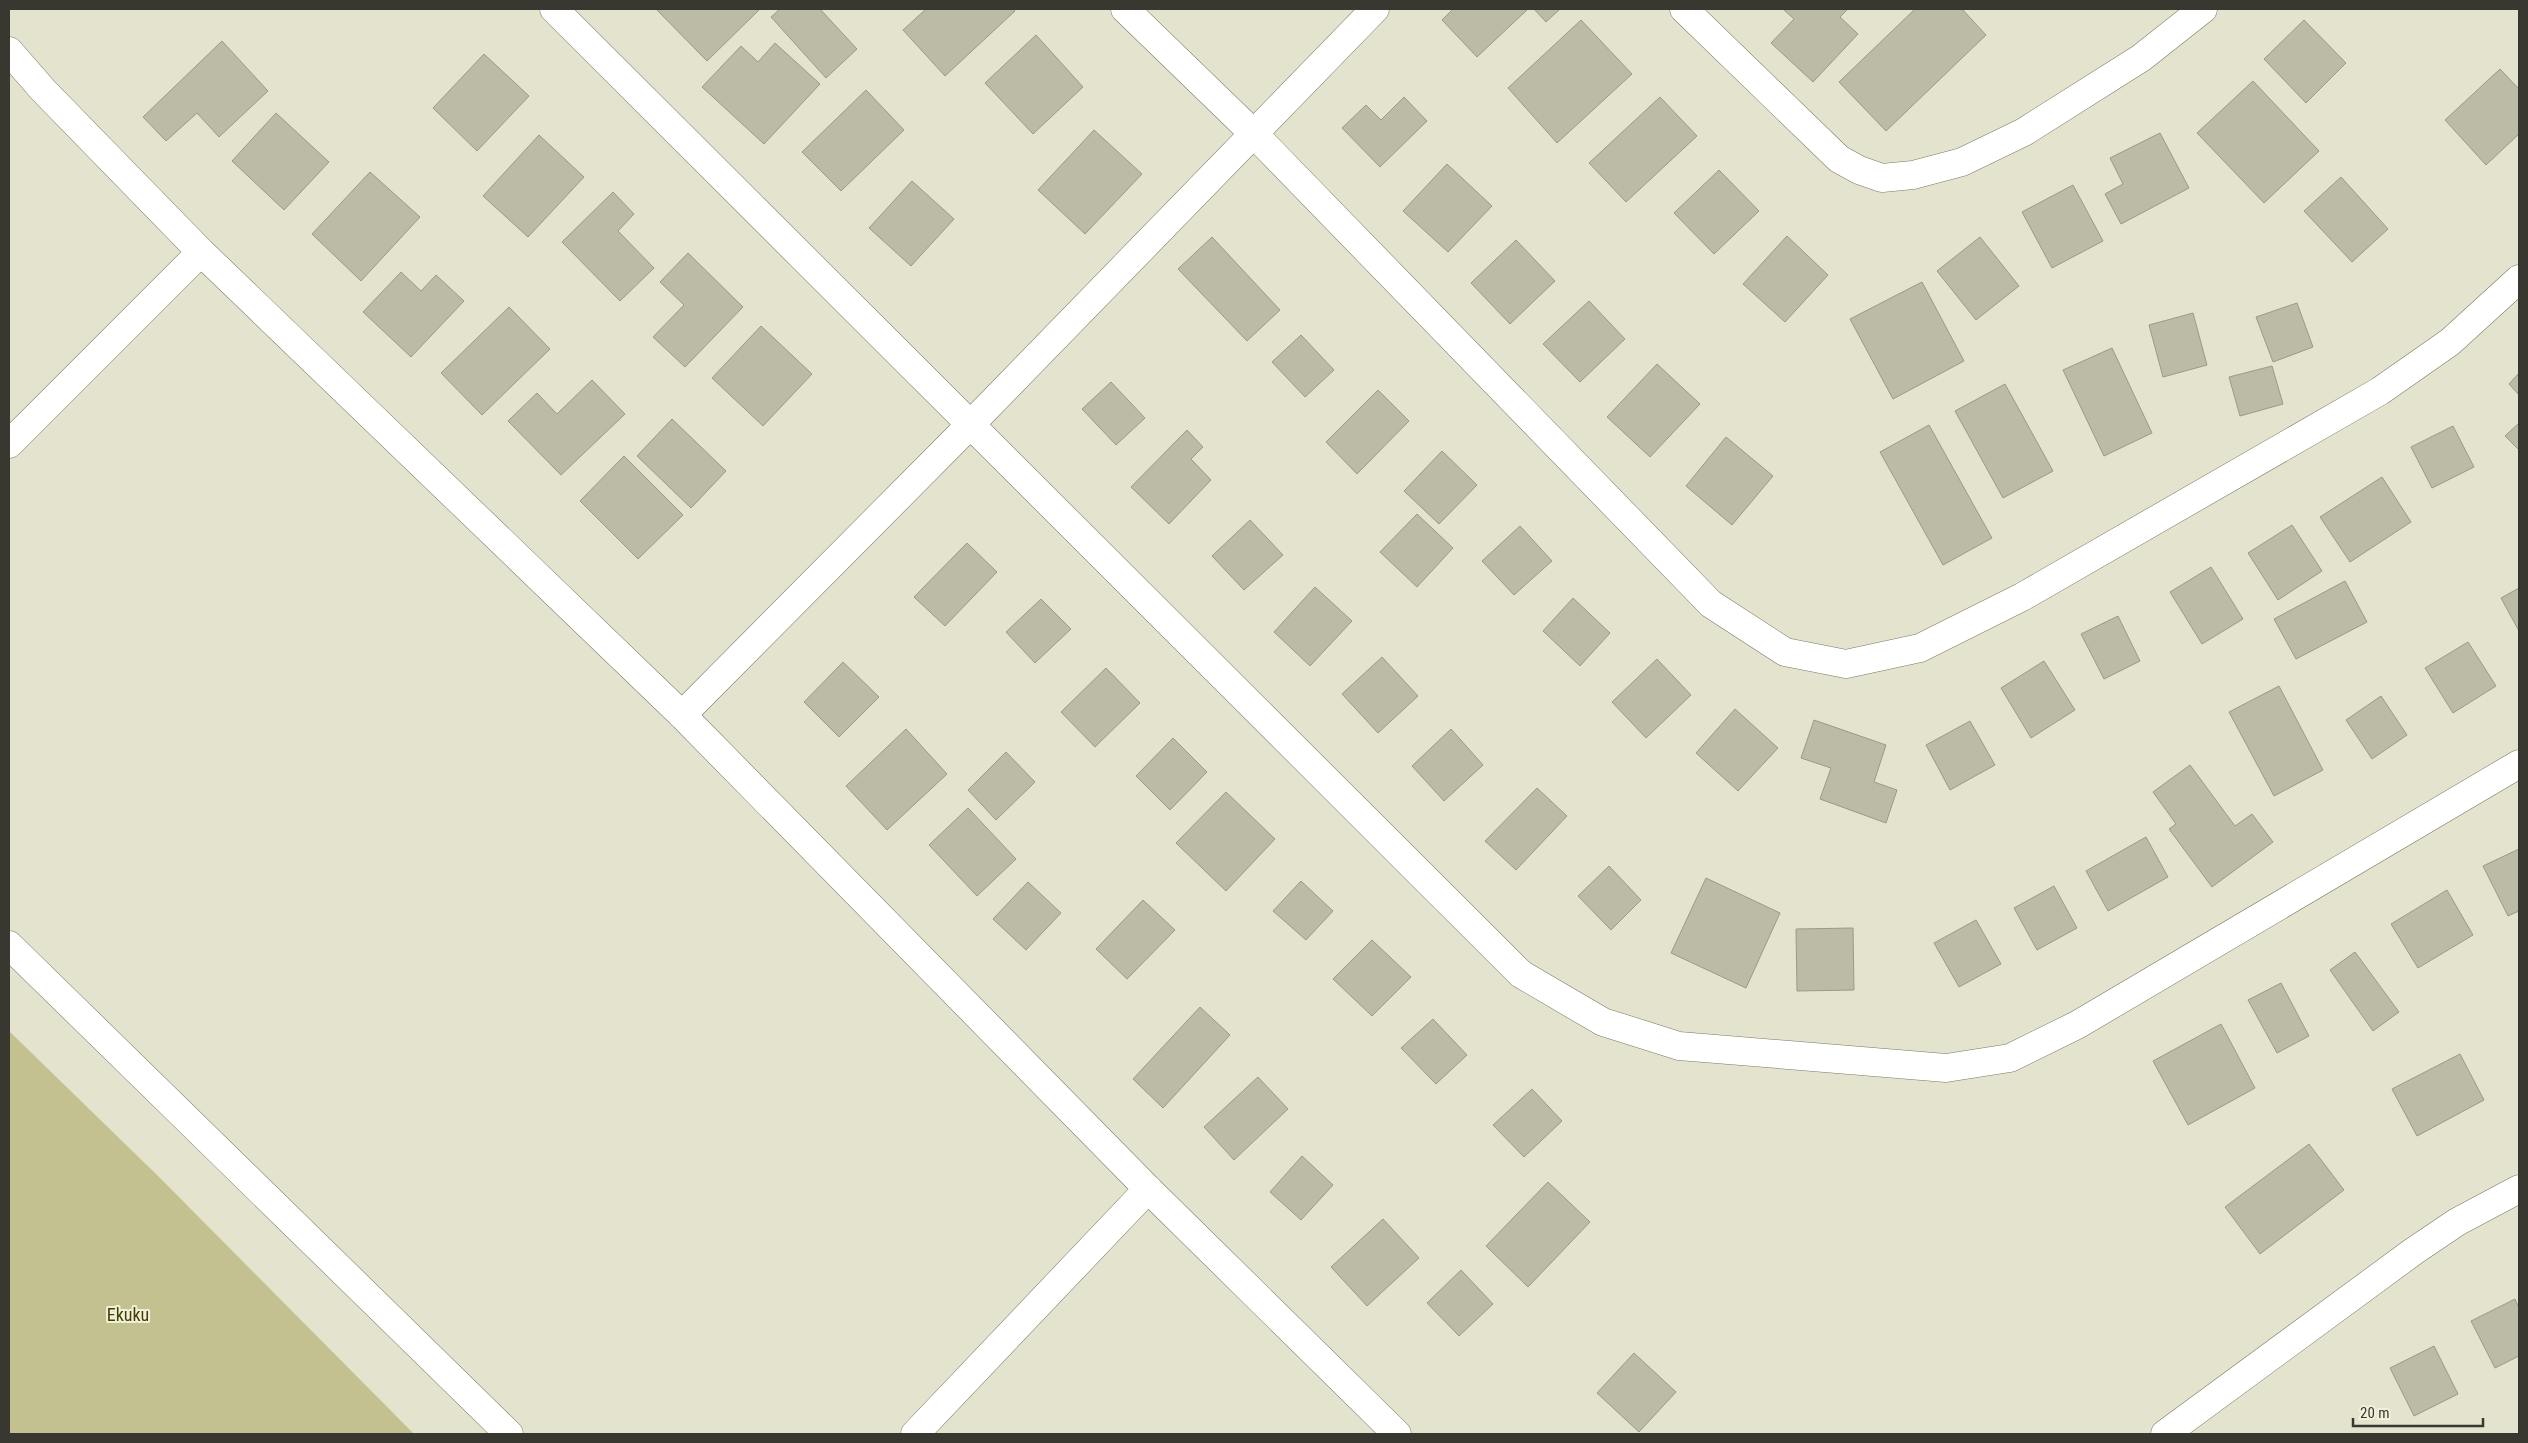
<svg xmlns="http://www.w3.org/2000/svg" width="2528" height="1443" font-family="'Roboto Condensed',sans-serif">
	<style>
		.green { fill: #c3c18f }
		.building { fill: #bcbba6; stroke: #9a9a85 }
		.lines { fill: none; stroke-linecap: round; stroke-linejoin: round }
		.minor-casing { stroke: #7a7a66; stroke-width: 29 }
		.minor { stroke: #fff; stroke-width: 28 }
		.labels { text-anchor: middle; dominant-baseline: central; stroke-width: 4; stroke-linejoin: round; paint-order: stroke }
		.park-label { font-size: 18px; fill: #423e00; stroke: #f1f1db }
	</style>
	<rect width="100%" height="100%" fill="#e4e3ce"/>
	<!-- green -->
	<polygon class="green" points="9,1031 158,1176 414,1434 9,1434"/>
	<!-- building -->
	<g class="building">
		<polygon points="656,9 760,9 707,61"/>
		<polygon points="780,9 820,9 857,49 826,78 771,17"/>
		<polygon points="926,9 1013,9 1015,11 945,76 903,30"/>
		<polygon points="1453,9 1528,9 1477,57 1442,20"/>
		<polygon points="1534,9 1560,9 1546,22"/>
		<polygon points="1783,9 1848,9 1840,17 1858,34 1813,82 1771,43 1794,19"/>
		<polygon points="1915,9 1962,9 1986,35 1886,131 1839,82"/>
		<polygon points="1581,20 1632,74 1557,143 1508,88"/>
		<polygon points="2304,20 2346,63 2306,103 2264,59"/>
		<polygon points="1036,35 1083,87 1033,134 985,83"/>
		<polygon points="222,41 268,91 219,137 197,113 166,141 143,117"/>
		<polygon points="775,43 820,84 764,144 702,87 741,46 758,62"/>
		<polygon points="484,54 529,96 477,151 433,108"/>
		<polygon points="2500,69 2519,89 2519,134 2486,165 2445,120"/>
		<polygon points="2253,81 2319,151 2264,203 2197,133"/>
		<polygon points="866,90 904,130 841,191 802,152"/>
		<polygon points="1404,97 1427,121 1380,167 1342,128 1366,105 1381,120"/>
		<polygon points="1660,97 1697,136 1626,202 1589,163"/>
		<polygon points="276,113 329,162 284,210 232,161"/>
		<polygon points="1094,130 1142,174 1085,234 1038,190"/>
		<polygon points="2160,133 2189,188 2121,224 2105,194 2123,184 2110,158"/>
		<polygon points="539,135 584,177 528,237 483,196"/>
		<polygon points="1447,164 1492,206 1448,252 1403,211"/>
		<polygon points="1719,170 1759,211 1714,254 1674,213"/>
		<polygon points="370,172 420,217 361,281 312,234"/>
		<polygon points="2341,177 2388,229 2352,262 2304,211"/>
		<polygon points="912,181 954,219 911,266 869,228"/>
		<polygon points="2073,185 2103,241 2052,268 2022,212"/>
		<polygon points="613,192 634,214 618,231 654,268 620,301 562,242"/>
		<polygon points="1787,236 1828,275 1785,322 1743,284"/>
		<polygon points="1212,237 1280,310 1247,341 1178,269"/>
		<polygon points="1980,237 2019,286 1976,320 1937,271"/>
		<polygon points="1516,240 1555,281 1510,324 1471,283"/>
		<polygon points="688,253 743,307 685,367 653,337 684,305 660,282"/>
		<polygon points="401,272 421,291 436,275 464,301 411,357 363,312"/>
		<polygon points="1922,282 1964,361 1893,399 1850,319"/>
		<polygon points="1589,301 1625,339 1580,382 1543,344"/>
		<polygon points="2297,303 2313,347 2273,362 2256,317"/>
		<polygon points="509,307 550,349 482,415 441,373"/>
		<polygon points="2193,313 2207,365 2163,377 2149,325"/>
		<polygon points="761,326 812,374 763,426 712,378"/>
		<polygon points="1301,335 1334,370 1305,397 1272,362"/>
		<polygon points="2112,348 2152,433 2104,456 2063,370"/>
		<polygon points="1657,364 1700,404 1650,457 1607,417"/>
		<polygon points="2272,366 2283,404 2240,416 2229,377"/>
		<polygon points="2519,373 2519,395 2509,384"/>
		<polygon points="592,380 625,414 561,475 508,421 537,393 557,414"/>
		<polygon points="1111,382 1145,418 1116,445 1082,409"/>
		<polygon points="2005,384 2053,471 2003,498 1955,411"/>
		<polygon points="1378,390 1409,421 1357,474 1326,442"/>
		<polygon points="672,419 726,471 691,508 637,456"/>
		<polygon points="2519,423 2519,450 2505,436"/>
		<polygon points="1929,425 1992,538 1943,565 1880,452"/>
		<polygon points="2453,426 2474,467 2432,488 2411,447"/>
		<polygon points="1187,430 1203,447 1191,459 1211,480 1169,524 1131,487"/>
		<polygon points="1726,437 1773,476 1732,525 1686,486"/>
		<polygon points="1442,451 1477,485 1439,524 1404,491"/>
		<polygon points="624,456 683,515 638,559 580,501"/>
		<polygon points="2382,477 2411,522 2350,562 2320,517"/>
		<polygon points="1417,514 1453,548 1417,587 1380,552"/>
		<polygon points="1250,520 1283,555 1244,590 1212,556"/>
		<polygon points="2292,525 2322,571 2278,600 2248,553"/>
		<polygon points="1520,526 1552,561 1514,595 1482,561"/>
		<polygon points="967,543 997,572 945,626 914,597"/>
		<polygon points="2211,567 2243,619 2202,644 2170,592"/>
		<polygon points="2345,581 2367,622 2296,659 2274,619"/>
		<polygon points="1315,587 1352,621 1310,666 1274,632"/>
		<polygon points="2519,588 2519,631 2501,598"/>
		<polygon points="1573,598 1610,633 1580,666 1543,631"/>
		<polygon points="1041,599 1071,629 1035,663 1006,632"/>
		<polygon points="2118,616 2140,661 2104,679 2081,634"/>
		<polygon points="2468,642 2496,686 2453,713 2425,668"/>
		<polygon points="1382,657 1418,696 1378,733 1342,694"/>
		<polygon points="1657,659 1691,695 1646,738 1612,702"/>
		<polygon points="2044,661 2075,710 2031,738 2001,688"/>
		<polygon points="843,662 879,697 839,737 804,702"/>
		<polygon points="1106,668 1140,703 1095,747 1061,712"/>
		<polygon points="2279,686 2323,770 2274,796 2229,712"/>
		<polygon points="2381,696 2407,735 2372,759 2346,720"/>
		<polygon points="1735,709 1778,748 1738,791 1696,753"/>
		<polygon points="1814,720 1886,745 1874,782 1897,790 1886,823 1820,799 1831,768 1801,758"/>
		<polygon points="1970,721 1995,765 1950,790 1926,745"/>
		<polygon points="906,729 947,774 887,830 846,786"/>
		<polygon points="1451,729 1483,765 1444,801 1412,766"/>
		<polygon points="1173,738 1207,772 1170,810 1136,776"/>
		<polygon points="1006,752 1035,782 996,820 968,790"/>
		<polygon points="2190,765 2235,826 2252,814 2273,842 2212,887 2169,829 2176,824 2153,792"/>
		<polygon points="1537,788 1567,816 1516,870 1485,841"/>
		<polygon points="1226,792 1275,839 1226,891 1176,843"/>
		<polygon points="968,808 1016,859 977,896 929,845"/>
		<polygon points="2146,837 2168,877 2108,911 2086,871"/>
		<polygon points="2519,849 2519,911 2508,916 2483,866"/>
		<polygon points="1609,866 1641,900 1611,930 1578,896"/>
		<polygon points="1706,878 1780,913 1746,988 1671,953"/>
		<polygon points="1301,881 1333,911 1306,940 1273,911"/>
		<polygon points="1028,882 1061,913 1026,950 993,919"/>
		<polygon points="2054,886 2077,928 2037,950 2014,908"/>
		<polygon points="2447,890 2473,935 2418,968 2391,924"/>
		<polygon points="1143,900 1175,930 1127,979 1096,949"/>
		<polygon points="1976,920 2001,964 1959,987 1934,943"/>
		<polygon points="1853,928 1854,990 1797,991 1796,929"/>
		<polygon points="1372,940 1411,977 1372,1016 1333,979"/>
		<polygon points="2355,952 2399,1012 2373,1031 2330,970"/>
		<polygon points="2281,983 2309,1036 2277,1053 2248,1000"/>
		<polygon points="1200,1007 1230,1035 1163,1108 1133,1079"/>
		<polygon points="1433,1019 1467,1055 1436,1084 1401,1048"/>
		<polygon points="2221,1024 2255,1088 2188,1125 2153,1061"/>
		<polygon points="2460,1054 2484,1100 2417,1136 2392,1089"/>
		<polygon points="1258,1077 1288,1109 1234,1160 1204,1127"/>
		<polygon points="1532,1089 1562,1121 1524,1157 1493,1125"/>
		<polygon points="2309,1144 2344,1190 2260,1254 2225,1207"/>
		<polygon points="1302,1156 1333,1185 1301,1220 1270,1192"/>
		<polygon points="1548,1182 1590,1222 1528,1287 1486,1246"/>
		<polygon points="1383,1219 1419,1258 1367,1306 1331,1267"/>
		<polygon points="1461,1270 1493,1304 1459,1336 1427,1303"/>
		<polygon points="2515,1299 2519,1308 2519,1356 2495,1368 2471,1321"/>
		<polygon points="2434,1346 2458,1394 2414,1416 2390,1368"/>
		<polygon points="1634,1353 1676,1392 1639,1432 1597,1393"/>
	</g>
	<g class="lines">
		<defs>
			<g id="minor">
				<polyline points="554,9 1521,974 1603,1022 1679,1046 1946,1068 2010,1058 2077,1025 2519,764"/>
				<polyline points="1125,9 1254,134 1711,604 1785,652 1846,664 1920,648 2022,597 2380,391 2450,342 2519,279"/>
				<polyline points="1684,9 1839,159 1859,170 1882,178 1913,175 1962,162 2024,132 2141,58 2203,9"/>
				<polyline points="9,51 43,90 201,252 682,715 1148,1189 1397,1434"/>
				<polyline points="9,444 201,252"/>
				<polyline points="682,715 970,425 1375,9"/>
				<polyline points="9,945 509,1434"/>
				<polyline points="915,1434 1148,1189"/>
				<polyline points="2165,1434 2414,1251 2457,1222 2519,1189"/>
			</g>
		</defs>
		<!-- minor casing -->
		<use href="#minor" class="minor-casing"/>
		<!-- minor -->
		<use href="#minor" class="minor"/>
	</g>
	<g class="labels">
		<!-- park labels -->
		<g class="park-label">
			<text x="128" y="1314">Ekuku</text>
		</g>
	</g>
	<!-- border -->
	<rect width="2528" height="1443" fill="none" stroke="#393830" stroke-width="20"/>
	<!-- scale -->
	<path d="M2353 1418v8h130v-8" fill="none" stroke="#393830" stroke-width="2.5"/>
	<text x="2360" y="1418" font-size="15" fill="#393830" stroke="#f1f1db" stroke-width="4" paint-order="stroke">20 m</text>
</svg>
